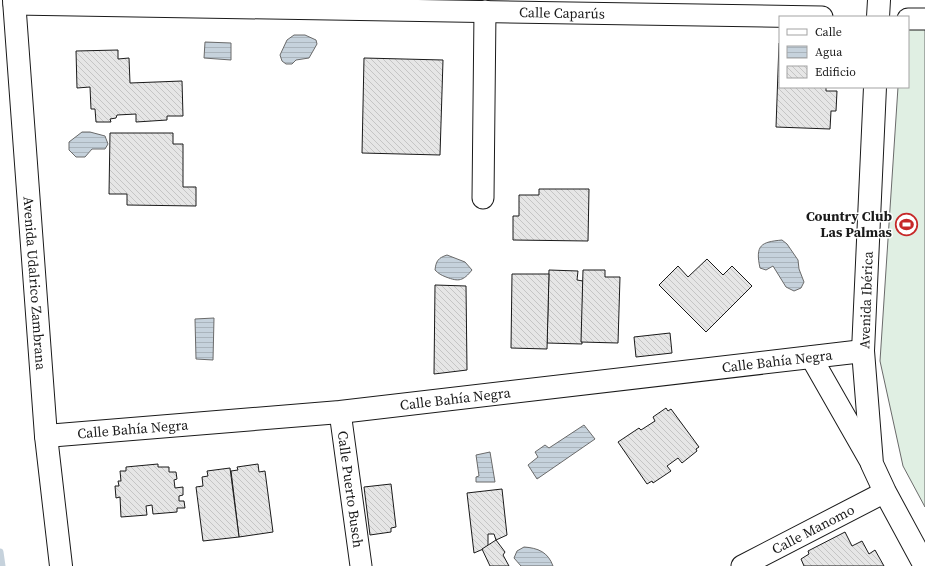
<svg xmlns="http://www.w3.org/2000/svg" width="925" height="566" font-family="'Source Serif 4',serif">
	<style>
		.grass { fill: #e0efe3; stroke: #6a6a6a }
		.water { fill: url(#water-rules); stroke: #6a6a6a }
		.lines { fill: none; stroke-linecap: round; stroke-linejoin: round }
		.stream { stroke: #c6d2dc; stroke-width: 7 }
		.building { fill: url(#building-back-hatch); stroke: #1a1a1a }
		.minor-casing { stroke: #1a1a1a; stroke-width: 23 }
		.tertiary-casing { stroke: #1a1a1a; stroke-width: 24 }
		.trunk-casing { stroke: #1a1a1a; stroke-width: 24 }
		.minor { stroke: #fff; stroke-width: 21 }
		.tertiary { stroke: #fff; stroke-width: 22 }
		.trunk { stroke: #fff; stroke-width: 22 }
		.labels { text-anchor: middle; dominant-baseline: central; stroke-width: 3; stroke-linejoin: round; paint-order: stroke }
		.street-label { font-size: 14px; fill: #1a1a1a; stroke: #fff }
		.poi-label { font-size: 14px; font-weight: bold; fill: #1a1a1a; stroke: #fff; text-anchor: end }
	</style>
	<defs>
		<pattern id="water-rules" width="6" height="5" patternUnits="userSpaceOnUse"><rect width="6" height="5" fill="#c6d2dc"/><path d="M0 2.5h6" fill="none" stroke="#aab4bc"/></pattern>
		<pattern id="building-back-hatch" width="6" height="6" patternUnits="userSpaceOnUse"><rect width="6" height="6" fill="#e6e6e6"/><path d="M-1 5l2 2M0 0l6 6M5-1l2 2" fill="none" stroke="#c5c5c5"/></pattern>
	</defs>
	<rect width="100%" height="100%" fill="#fff"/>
	<!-- grass -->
	<polygon class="grass" points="908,27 925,28 925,507 903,466 880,361 898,87 908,87"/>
	<!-- water -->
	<g class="water">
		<polygon points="294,35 305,35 316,40 317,44 309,58 296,60 292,64 286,64 282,61 280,55 287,40"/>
		<polygon points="205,42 231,43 231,60 204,58"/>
		<polygon points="82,132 90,132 105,136 108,144 105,149 92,149 85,157 76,157 69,150 69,142"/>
		<path d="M782,240l5,4 11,16 1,9 5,13 -3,6 -7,3 -8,-4 -13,-21 -7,4 -6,-2c-5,-23 1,-26 22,-28z"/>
		<path d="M447,255l18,7 7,8c-9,11 -13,12 -26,7 -5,-2 -7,-3 -11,-7 1,-9 3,-12 12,-15z"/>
		<polygon points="214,318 213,360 196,359 195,319"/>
		<polygon points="584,425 595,439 537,479 528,465 538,457 535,452 545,445 549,448"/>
		<polygon points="490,452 495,482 476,482 476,477 479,476 476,455"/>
		<path d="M524,547c14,1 24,5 29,19h-32l-7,-8 3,-7z"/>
	</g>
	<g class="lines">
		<!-- stream -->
		<polyline class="stream" points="0,552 2,566"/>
	</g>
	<!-- building -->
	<g class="building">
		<polygon points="779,43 780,43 780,87 826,87 826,91 837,91 836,111 831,111 830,129 776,127"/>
		<polygon points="118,50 118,59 129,58 130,83 182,81 183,116 167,116 167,120 136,122 136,114 117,115 116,118 110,119 111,122 96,122 95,109 91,109 90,87 77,88 76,51"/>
		<polygon points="364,58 443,60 440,155 362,153"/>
		<polygon points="110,133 173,133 173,144 183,144 183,187 196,187 196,206 127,205 127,194 109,194"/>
		<polygon points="539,189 589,189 588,241 513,240 513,216 519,216 519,195 539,195"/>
		<polygon points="707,259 723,275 732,266 752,286 706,332 659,285 678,266 688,277"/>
		<polygon points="549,270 578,271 577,280 583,281 582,344 547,343"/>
		<polygon points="583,270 605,270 605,277 620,277 618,343 581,342"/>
		<polygon points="512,274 549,274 547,349 511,348"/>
		<polygon points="435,285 466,286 467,370 434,374"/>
		<polygon points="670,333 672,353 636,357 634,337"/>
		<polygon points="666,408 668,411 671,409 699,447 696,449 697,451 682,463 678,458 667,466 671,471 653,483 652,481 647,484 618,442 639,428 641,430 655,421 653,417"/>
		<polygon points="158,464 158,467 169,467 169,472 176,472 177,479 174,480 175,488 183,487 183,495 179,496 179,501 184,501 185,508 177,508 177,512 153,514 152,505 146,506 147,515 121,517 120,497 116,498 115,486 119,486 118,481 121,481 120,471 126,471 126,467"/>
		<polygon points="258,464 259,472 265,471 273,532 239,537 231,471 238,470 237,467"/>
		<polygon points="230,468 239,537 203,541 196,487 203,486 202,477 208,476 207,471"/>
		<polygon points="391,484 396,527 391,528 391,532 370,535 364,487"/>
		<polygon points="502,489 507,535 496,540 494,534 488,534 488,547 474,553 467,493"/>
		<polygon points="845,532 852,546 862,541 869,554 875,550 884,566 804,566 801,559 809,554 808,551"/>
		<polygon points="496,540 505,552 503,555 509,566 490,566 482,549"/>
	</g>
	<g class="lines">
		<defs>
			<g id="minor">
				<path id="s1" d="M14,4l808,13"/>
				<polyline points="908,19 925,19"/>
				<polyline points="483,198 485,11"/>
				<polyline points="811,357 872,464"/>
				<path id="s2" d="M340,412l21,154"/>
				<path id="s3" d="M742,566l143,-74"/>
			</g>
			<g id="tertiary">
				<polyline points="878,17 879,0"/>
				<polyline points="875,87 863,351 872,464 885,492 925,566"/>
				<path id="s4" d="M46,436l294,-24 523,-61"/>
			</g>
			<g id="trunk">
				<path id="s5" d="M14,0l32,436 15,130"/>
			</g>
		</defs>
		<!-- minor casing -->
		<use href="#minor" class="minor-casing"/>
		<!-- tertiary casing -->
		<use href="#tertiary" class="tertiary-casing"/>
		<!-- trunk casing -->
		<use href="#trunk" class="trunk-casing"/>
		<!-- minor -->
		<use href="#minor" class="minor"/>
		<!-- tertiary -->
		<use href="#tertiary" class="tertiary"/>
		<!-- trunk -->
		<use href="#trunk" class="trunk"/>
	</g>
	<!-- icons -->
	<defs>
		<symbol id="stadium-ring" viewBox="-11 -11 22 22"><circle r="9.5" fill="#fff" stroke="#c62828" stroke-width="1.5"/><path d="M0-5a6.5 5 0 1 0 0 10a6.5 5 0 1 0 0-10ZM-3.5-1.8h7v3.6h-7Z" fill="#c62828"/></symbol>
	</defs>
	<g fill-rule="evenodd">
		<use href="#stadium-ring" x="894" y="212" width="25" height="25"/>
	</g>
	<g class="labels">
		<!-- street labels -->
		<g class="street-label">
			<text stroke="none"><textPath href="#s1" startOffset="548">Calle Caparús</textPath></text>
			<text stroke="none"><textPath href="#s5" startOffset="284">Avenida Udalrico Zambrana</textPath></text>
			<text transform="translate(866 300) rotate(-88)">Avenida Ibérica</text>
			<text stroke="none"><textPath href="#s4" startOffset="735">Calle Bahía Negra</textPath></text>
			<text stroke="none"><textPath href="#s4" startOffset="411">Calle Bahía Negra</textPath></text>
			<text stroke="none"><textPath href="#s4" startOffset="87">Calle Bahía Negra</textPath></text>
			<text stroke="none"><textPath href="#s2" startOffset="78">Calle Puerto Busch</textPath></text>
			<text stroke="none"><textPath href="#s3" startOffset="80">Calle Manomo</textPath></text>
		</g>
		<!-- poi labels -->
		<g class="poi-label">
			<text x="892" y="216">Country Club<tspan x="892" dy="16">Las Palmas</tspan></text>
		</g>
	</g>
	<!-- legend -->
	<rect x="779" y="16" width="130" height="72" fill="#ffffff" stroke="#a3a3a3"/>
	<rect x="787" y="29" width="20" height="6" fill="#ffffff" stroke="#a3a3a3"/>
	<text x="815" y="36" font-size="12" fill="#1a1a1a">Calle</text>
	<rect x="787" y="46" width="20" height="12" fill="url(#water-rules)" stroke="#a3a3a3"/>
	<text x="815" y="56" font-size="12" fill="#1a1a1a">Agua</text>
	<rect x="787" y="66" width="20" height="12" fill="url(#building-back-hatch)" stroke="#a3a3a3"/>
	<text x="815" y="76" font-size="12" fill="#1a1a1a">Edificio</text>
</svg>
